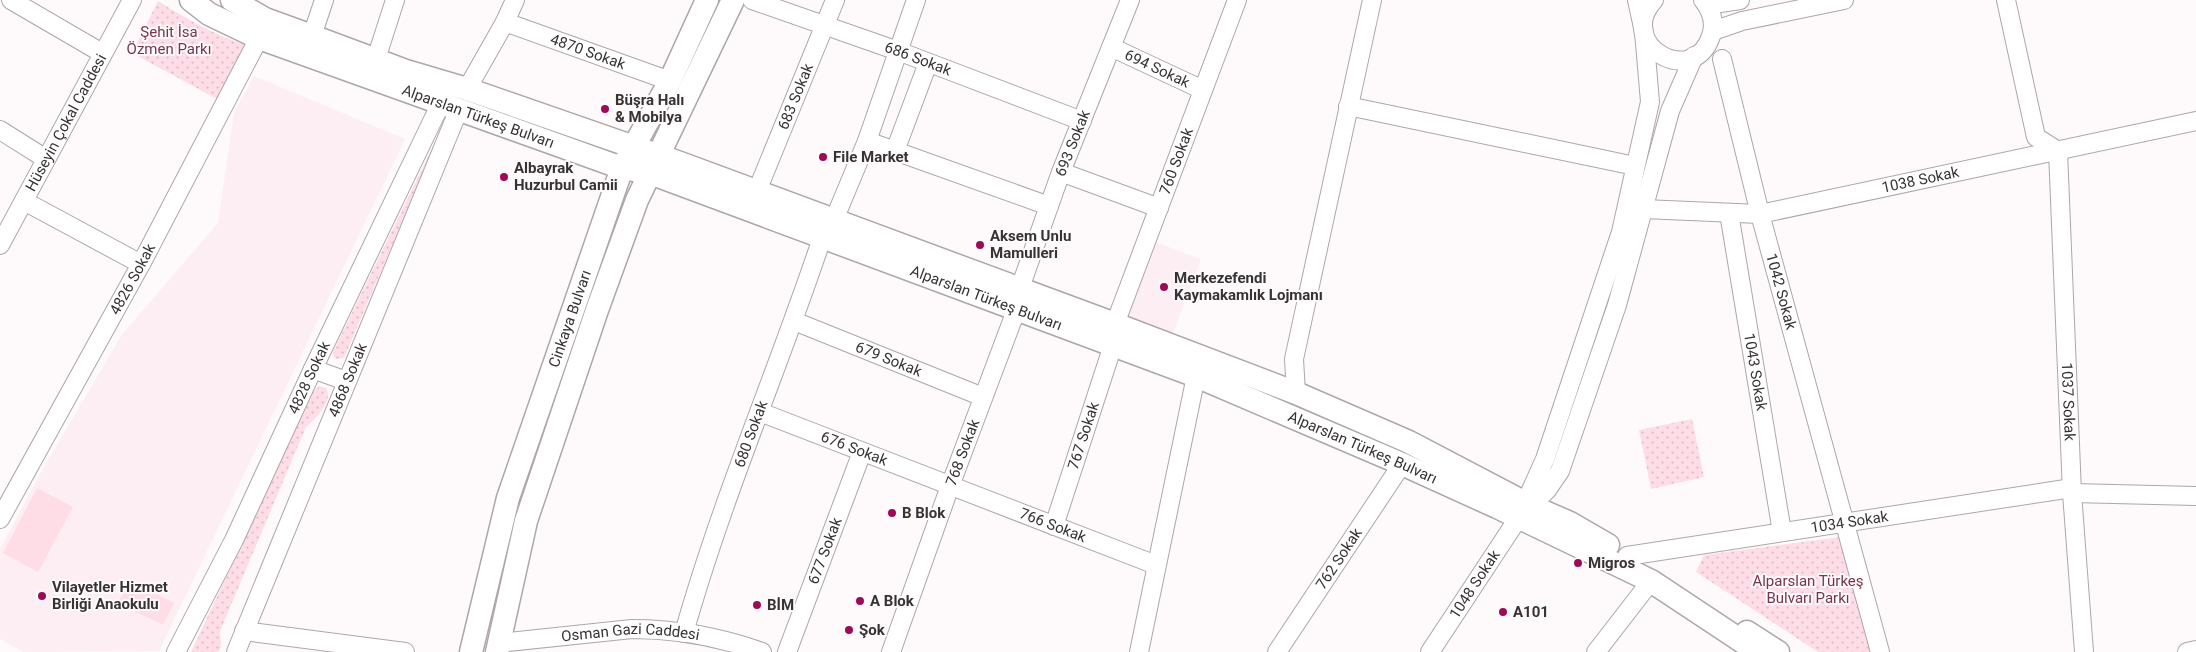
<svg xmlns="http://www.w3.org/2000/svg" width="2196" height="652" font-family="Roboto,sans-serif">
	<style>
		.built { fill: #fdeef3 }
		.green { fill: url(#green-dots) }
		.pitch { fill: #fedde7 }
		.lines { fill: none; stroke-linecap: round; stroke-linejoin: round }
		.minor-casing { stroke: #afa6a9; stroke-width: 20 }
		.major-casing { stroke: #afa6a9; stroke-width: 25 }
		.minor { stroke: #fff; stroke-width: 18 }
		.major { stroke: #fff; stroke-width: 22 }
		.poi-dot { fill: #9d0b57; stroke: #fef9fa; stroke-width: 2 }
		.labels { text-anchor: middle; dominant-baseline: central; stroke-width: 4; stroke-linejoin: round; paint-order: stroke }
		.park-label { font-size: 15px; fill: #76354e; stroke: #fef9fa }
		.street-label { font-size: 15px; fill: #373334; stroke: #fef9fa }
		.poi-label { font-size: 15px; font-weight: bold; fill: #373334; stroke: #fef9fa; text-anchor: start }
	</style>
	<defs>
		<pattern id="green-dots" width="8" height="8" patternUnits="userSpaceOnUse" patternTransform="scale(1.25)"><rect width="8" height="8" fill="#fedde7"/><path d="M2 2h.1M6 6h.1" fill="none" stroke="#dabec7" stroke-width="1.8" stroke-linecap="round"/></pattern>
	</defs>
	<rect width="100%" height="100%" fill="#fef9fa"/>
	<!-- built -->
	<g class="built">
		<polygon points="254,76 405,139 159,651 23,652 0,639 0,549 40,474 121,336 218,223 234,113"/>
		<polygon points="1155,242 1201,259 1173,333 1127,316"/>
	</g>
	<!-- green -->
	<g class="green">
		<path d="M158,1c29,18 56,34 88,44l-29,54 -85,-46z"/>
		<polygon points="441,130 344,358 336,359 333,354 334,350"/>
		<path d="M319,386l7,2c8,13 -11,31 -20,39l-86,204 1,16 -3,5h-27l122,-260z"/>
		<polygon points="1692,419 1704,477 1651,489 1639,430"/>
		<polygon points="1841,537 1873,652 1818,652 1696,572 1704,555"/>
	</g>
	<!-- pitch -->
	<g class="pitch">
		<polygon points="37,488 73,507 38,572 3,553"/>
		<polygon points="130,580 174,603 163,625 118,603"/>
	</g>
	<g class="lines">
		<defs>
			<g id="minor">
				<polyline points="11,0 102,53"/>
				<path id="s1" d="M752,0l146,51 184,70"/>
				<path d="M1654,0c-40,44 39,90 57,36 5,-14 0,-26 -8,-36"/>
				<polyline points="2006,0 2036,137 2058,151"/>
				<polyline points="1707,5 1740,0"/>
				<path id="s2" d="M505,22l165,59"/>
				<polyline points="1713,31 1742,21 1844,0"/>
				<polyline points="312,36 324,0"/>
				<path id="s3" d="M1111,47l92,43"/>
				<polyline points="376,59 395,0"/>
				<path id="s4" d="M1722,59l38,155 120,438"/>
				<polyline points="467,89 505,22 515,0"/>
				<polyline points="1348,106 1635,166"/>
				<polyline points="0,130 46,159"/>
				<polyline points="867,141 1049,206"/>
				<polyline points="895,151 928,63"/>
				<path id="s5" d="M2058,151l14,342 12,159"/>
				<polyline points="1061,172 1159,208"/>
				<path id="s6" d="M757,191l78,-191"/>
				<polyline points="24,201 141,264"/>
				<path id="s7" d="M1643,209l117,5 436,-93"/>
				<path id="s8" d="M1729,213l53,319"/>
				<polyline points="834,220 867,141 916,0"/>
				<path id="s9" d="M0,245l132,-245"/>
				<path id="s10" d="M1020,288l41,-116 69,-172"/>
				<path id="s11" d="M794,321l189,76"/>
				<path id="s12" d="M1115,324l122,-324"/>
				<polyline points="313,369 346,381"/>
				<polyline points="1296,393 1294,359 1372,0"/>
				<path id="s13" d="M760,412l396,153"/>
				<polyline points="2072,493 2196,496"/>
				<polyline points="1527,510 1547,490 1560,471 1617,305 1670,111 1694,56"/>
				<path id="s14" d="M0,519l141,-255 118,-226"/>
				<path id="s15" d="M1054,526l59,-181"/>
				<path id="s16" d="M1627,556l445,-68"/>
				<polyline points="244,631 405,652"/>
				<path id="s17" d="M684,633c38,-135 94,-263 138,-395"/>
				<path id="s18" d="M499,643l133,-14c43,0 88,8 130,23"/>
				<path id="s19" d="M176,652l58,-112 79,-171 128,-266"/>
				<path id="s20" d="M236,652l223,-543"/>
				<path id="s21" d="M787,652l75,-200"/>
				<path id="s22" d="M891,652l59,-166 67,-178"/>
				<polyline points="1139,652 1196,376"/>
				<path id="s23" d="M1277,652l125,-188"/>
				<path id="s24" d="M1430,652l89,-135 26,-58 76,-227 29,-130 -6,-70 -7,-32"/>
				<polyline points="1596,652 1651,581"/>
				<polyline points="2187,652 2196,650"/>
			</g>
			<g id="major">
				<path id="s25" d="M191,0l18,14 50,24 363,130 28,5 546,203 206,88 95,43 154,74 107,71"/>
				<polyline points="232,0 265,19 312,36 406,71 467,89 680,163 1115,324 1296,393 1409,442 1531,506 1570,523 1608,545"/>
				<polyline points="1747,632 1778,652"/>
				<path id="s26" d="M471,652l37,-154 114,-330 48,-87 37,-81"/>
				<polyline points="497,652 526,521 597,310 637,200 733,0"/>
			</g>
		</defs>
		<!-- minor casing -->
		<use href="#minor" class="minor-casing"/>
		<!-- major casing -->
		<use href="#major" class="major-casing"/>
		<!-- minor -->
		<use href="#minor" class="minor"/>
		<!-- major -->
		<use href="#major" class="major"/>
	</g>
	<!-- markers -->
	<g class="poi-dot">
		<circle cx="605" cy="109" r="5"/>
		<circle cx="823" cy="157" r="5"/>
		<circle cx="504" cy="177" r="5"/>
		<circle cx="980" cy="245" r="5"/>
		<circle cx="1164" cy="287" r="5"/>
		<circle cx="892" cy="513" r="5"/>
		<circle cx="1578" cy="563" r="5"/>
		<circle cx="42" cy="596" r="5"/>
		<circle cx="860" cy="601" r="5"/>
		<circle cx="757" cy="605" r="5"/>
		<circle cx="1503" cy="612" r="5"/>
		<circle cx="849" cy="630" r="5"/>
	</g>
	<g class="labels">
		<!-- park labels -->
		<g class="park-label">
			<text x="169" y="32">Şehit İsa<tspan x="169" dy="17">Özmen Parkı</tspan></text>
			<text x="1808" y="581">Alparslan Türkeş<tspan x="1808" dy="17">Bulvarı Parkı</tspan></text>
		</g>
		<!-- street labels -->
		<g class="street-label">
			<text stroke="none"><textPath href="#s2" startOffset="88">4870 Sokak</textPath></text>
			<text stroke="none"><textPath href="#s1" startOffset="176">686 Sokak</textPath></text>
			<text stroke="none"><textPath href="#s3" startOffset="51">694 Sokak</textPath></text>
			<text stroke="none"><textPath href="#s6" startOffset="102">683 Sokak</textPath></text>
			<text stroke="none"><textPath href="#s25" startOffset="311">Alparslan Türkeş Bulvarı</textPath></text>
			<text stroke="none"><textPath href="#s9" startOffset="139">Hüseyin Çokal Caddesi</textPath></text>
			<text stroke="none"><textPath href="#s10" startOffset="154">693 Sokak</textPath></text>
			<text stroke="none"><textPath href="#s12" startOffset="174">760 Sokak</textPath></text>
			<text stroke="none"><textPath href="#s7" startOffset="281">1038 Sokak</textPath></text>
			<text stroke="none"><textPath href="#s14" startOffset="274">4826 Sokak</textPath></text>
			<text stroke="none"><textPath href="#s4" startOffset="240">1042 Sokak</textPath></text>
			<text stroke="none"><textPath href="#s25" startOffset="851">Alparslan Türkeş Bulvarı</textPath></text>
			<text stroke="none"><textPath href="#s26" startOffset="348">Cinkaya Bulvarı</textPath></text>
			<text stroke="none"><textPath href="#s11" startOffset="102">679 Sokak</textPath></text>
			<text stroke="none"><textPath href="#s8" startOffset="161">1043 Sokak</textPath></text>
			<text stroke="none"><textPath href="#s19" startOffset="305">4828 Sokak</textPath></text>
			<text stroke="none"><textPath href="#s20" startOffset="294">4868 Sokak</textPath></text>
			<text stroke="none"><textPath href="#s5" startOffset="251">1037 Sokak</textPath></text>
			<text stroke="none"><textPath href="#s17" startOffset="210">680 Sokak</textPath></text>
			<text stroke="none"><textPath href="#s15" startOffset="95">767 Sokak</textPath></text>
			<text stroke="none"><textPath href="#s25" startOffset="1256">Alparslan Türkeş Bulvarı</textPath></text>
			<text stroke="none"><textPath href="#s13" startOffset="101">676 Sokak</textPath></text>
			<text stroke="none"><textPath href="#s22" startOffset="212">768 Sokak</textPath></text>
			<text stroke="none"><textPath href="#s16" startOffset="225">1034 Sokak</textPath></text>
			<text stroke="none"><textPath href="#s13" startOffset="314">766 Sokak</textPath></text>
			<text stroke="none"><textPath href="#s21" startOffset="108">677 Sokak</textPath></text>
			<text stroke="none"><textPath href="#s23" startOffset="112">762 Sokak</textPath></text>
			<text stroke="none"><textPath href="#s24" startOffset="81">1048 Sokak</textPath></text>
			<text stroke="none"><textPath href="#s18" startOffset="132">Osman Gazi Caddesi</textPath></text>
		</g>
		<!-- poi labels -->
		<g class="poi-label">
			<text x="615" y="100">Büşra Halı<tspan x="615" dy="17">&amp; Mobilya</tspan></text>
			<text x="833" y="157">File Market</text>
			<text x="514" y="168">Albayrak<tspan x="514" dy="17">Huzurbul Camii</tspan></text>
			<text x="990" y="236">Aksem Unlu<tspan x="990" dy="17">Mamulleri</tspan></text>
			<text x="1174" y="278">Merkezefendi<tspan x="1174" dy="17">Kaymakamlık Lojmanı</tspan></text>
			<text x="902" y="513">B Blok</text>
			<text x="1588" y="563">Migros</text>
			<text x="52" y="587">Vilayetler Hizmet<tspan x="52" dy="17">Birliği Anaokulu</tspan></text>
			<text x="870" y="601">A Blok</text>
			<text x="767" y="605">BİM</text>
			<text x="1513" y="612">A101</text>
			<text x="859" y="630">Şok</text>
		</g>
	</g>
</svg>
